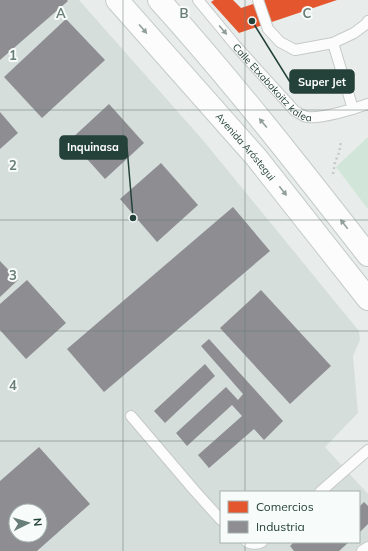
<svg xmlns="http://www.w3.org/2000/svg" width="368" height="551" font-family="Mulish,sans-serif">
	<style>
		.built { fill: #d6dedb; fill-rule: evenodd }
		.green { fill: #d1e6d8 }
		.shops { fill: #e4572e }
		.industry { fill: #8d8d92; fill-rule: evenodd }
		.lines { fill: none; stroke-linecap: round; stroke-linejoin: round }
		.service-casing { stroke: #c5cac8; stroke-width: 12 }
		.secondary-casing { stroke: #c3cbc8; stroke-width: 24 }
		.path { stroke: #c3ccca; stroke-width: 2.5; stroke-dasharray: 2 3; stroke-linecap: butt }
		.service { stroke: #fcfcfc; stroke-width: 10 }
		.secondary { stroke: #fcfcfc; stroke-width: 22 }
		.oneway { fill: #909f9b }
		.grid { fill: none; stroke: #697e78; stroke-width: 1; stroke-opacity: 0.55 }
		.labels { text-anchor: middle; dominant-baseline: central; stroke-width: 4; stroke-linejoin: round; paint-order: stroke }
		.street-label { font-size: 10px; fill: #24423a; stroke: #f7fbf9 }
		.grid-label { font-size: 13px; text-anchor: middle; font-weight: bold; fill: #697e78; stroke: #f7fbf9; stroke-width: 4; stroke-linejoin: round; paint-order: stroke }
		.leader { fill: none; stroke: #24423a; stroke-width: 1.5 }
		.callout-dot { fill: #24423a; stroke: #f7fbf9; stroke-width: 1.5 }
		.callout { fill: #24423a; stroke: #24423a; stroke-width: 1.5 }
		.callout-label { font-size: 11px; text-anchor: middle; font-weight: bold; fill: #fff }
	</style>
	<rect width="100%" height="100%" fill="#e8edeb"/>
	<!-- built -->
	<path class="built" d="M0,0h79l123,139 157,192 1,9 -7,16 5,57 -33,34 43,47v57h-368zM221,492h138v50h-138zM16,511h24v24h-24z"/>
	<!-- green -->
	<polygon class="green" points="368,137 368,209 336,167"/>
	<!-- shops -->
	<polygon class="shops" points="214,0 233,0 241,8 265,0 337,0 239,33 211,2"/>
	<!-- industry -->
	<g class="industry">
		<polygon points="0,0 67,0 68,1 0,60"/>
		<polygon points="66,19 105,60 42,118 4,77"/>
		<polygon points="109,104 144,143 105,179 70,140"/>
		<polygon points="0,112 18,133 0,149"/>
		<polygon points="161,163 198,205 157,242 120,199"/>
		<polygon points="233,207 270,251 104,392 67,349"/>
		<polygon points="0,261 18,280 0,297"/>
		<polygon points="27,280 66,323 26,359 0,330 0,304"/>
		<polygon points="261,290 331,366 290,404 220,328"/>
		<polygon points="209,339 283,421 264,440 254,429 209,468 198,455 242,416 232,405 187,446 176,433 226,387 238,400 243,394 201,346"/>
		<polygon points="205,364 215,376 165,423 154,411"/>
		<path d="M39,447l51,57 -53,47h-37v-70zM16,511h24v24h-24z"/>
		<polygon points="364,502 368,506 368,524 359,533 359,507"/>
		<polygon points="294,542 349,542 339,551 294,551 290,546"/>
	</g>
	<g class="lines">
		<defs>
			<g id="service">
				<path id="s1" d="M198,0l38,46 59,65c4,2 8,5 12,6 14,2 47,-8 61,-13"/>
				<polyline points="258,0 268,29 280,42 295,50 333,43 354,33 366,24 368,21"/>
				<polyline points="333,43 353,109"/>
				<polyline points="131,416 194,490 221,520"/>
				<polyline points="320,492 368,450"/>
				<path d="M247,542c5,2 10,3 15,0"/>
				<polyline points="362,551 368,547"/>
			</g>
			<g id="secondary">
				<path id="s2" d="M117,0l139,157 112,142"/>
				<path d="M159,0c74,82 141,168 209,255"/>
			</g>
		</defs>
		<!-- service casing -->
		<use href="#service" class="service-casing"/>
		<!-- secondary casing -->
		<use href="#secondary" class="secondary-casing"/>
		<!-- path -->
		<polyline class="path" points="333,174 335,162 339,153 341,141"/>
		<!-- service -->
		<use href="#service" class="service"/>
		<!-- secondary -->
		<use href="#secondary" class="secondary"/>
	</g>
	<!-- one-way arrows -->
	<defs><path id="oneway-solid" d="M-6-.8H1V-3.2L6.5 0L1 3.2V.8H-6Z"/></defs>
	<g class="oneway">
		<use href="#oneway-solid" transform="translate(143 29) rotate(49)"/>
		<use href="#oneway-solid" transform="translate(223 30) rotate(50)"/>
		<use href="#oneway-solid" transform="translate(263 123) rotate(-130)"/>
		<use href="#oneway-solid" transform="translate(283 191) rotate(52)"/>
		<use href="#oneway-solid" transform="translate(344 224) rotate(-128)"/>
	</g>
	<!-- grid -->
	<path class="grid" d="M123,0v551M245,0v492M0,110h368M0,220h368M0,331h368M0,441h368M245,542v9"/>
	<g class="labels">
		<!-- street labels -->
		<g class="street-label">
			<text stroke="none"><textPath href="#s1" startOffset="112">Calle Etxabakoitz kalea</textPath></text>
			<text stroke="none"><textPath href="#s2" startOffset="195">Avenida Aróstegui</textPath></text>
		</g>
	</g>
	<g class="grid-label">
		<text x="61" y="18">A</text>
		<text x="184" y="18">B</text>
		<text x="307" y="18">C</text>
		<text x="13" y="60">1</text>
		<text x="13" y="170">2</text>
		<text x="13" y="280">3</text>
		<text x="13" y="390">4</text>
	</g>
	<!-- callouts -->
	<path class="leader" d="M252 21L290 82M133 218L127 147"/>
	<g class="callout-dot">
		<circle cx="252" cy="21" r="4"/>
		<circle cx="133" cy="218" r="4"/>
	</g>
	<g class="callout">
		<rect x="290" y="70" width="64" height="23" rx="4"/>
		<rect x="60" y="136" width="67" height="23" rx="4"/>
	</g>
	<g class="callout-label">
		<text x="322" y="86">Super Jet</text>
		<text x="93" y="151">Inquinasa</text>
	</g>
	<!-- legend -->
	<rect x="220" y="491" width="140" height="52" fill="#f7fbf9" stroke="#a3b1ad"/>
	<rect x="228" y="501" width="20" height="12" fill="#e4572e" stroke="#a3b1ad"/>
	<text x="256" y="511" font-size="12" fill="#24423a">Comercios</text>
	<rect x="228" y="521" width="20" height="12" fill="#8d8d92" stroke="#a3b1ad"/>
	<text x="256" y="531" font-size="12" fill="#24423a">Industria</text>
	<!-- north arrow -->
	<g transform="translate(28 523) rotate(85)"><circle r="19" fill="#f7fbf9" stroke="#a3b1ad"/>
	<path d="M0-3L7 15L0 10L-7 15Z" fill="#697e78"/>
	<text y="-6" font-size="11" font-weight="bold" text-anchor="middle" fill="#24423a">N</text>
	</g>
</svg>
